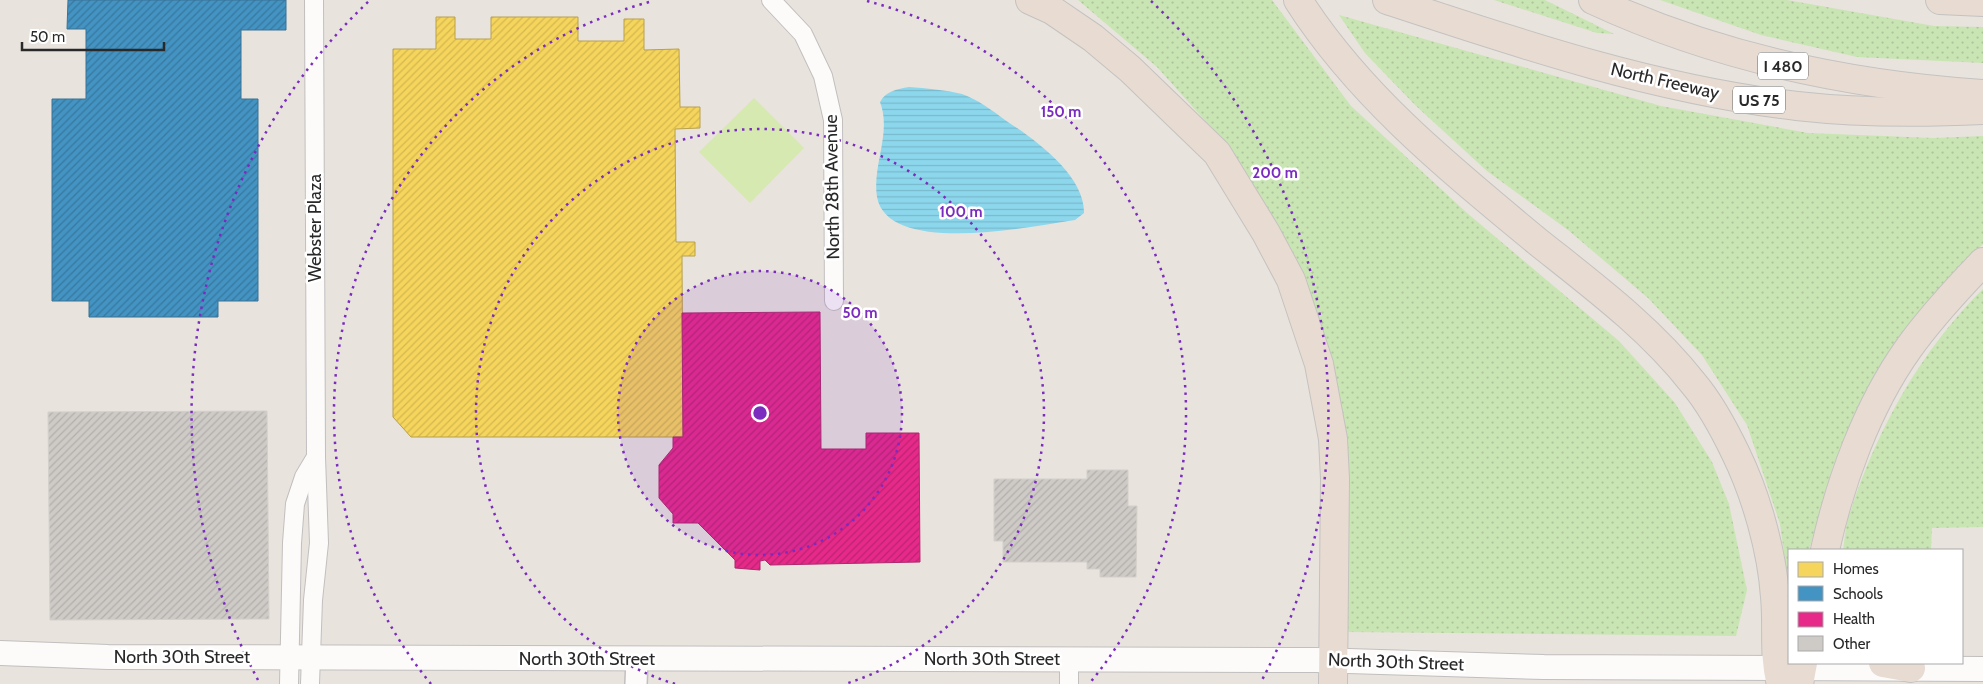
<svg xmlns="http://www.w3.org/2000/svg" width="1983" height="684" font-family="Cabin,sans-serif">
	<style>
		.grass { fill: url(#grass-dots) }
		.pitch { fill: #d6e9b1 }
		.water { fill: url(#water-rules) }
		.homes { fill: url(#homes-hatch); stroke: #b8a14d }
		.schools { fill: url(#schools-hatch); stroke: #3b7395 }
		.health { fill: url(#health-hatch); stroke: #ae296d }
		.building { fill: url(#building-hatch); stroke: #d3cfca }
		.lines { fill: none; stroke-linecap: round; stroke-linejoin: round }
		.minor-casing { stroke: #c1bfbf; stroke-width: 20 }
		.tertiary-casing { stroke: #c1bfbf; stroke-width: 24 }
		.secondary-casing { stroke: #c1bfbf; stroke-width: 26 }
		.motorway-casing { stroke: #c4c2c0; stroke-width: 30 }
		.minor { stroke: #fcfbfa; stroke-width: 18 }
		.tertiary { stroke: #fcfbfa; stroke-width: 21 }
		.secondary { stroke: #fcfbfa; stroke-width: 24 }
		.motorway { stroke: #e8dbd2; stroke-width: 28 }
		.ring { fill: none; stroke: #7b2cbf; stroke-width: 2.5; stroke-dasharray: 2.5 5 }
		.labels { text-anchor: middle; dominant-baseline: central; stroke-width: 5; stroke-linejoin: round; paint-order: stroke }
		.shield { fill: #fff; stroke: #696969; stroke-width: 1 }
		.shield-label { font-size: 16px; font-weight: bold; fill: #292929 }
		.street-label { font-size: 18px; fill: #292929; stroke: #fff }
		.centre { fill: #7b2cbf; stroke: #fff; stroke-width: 2.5 }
		.ring-label { font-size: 15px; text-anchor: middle; font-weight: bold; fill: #7b2cbf; stroke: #fff; stroke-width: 5; stroke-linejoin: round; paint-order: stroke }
	</style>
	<defs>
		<pattern id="grass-dots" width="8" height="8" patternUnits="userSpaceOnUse" patternTransform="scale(1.25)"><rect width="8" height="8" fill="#cae5b4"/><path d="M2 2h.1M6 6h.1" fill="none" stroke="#aec49b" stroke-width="1.8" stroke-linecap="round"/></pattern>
		<pattern id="water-rules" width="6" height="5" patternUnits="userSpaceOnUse" patternTransform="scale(1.25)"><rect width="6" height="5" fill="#8dd7ed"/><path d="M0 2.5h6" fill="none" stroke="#7ab9cb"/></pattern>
		<pattern id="homes-hatch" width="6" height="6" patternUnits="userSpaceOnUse" patternTransform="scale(1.25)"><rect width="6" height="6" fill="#f6d55c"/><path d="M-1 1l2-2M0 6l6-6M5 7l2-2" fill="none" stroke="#d3b750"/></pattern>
		<pattern id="schools-hatch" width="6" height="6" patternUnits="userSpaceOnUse" patternTransform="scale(1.25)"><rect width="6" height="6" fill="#4393c3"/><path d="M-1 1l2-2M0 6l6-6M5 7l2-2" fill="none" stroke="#38789e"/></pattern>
		<pattern id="health-hatch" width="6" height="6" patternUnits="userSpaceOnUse" patternTransform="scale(1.25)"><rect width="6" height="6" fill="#e7298a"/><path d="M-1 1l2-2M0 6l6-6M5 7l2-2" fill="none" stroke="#bb2371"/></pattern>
		<pattern id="building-hatch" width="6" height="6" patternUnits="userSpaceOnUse" patternTransform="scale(1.25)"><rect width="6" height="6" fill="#cecbc7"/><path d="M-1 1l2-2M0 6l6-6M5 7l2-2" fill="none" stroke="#b1aeab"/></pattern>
	</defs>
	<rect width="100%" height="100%" fill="#e8e3dd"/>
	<!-- grass -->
	<g class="grass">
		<polygon points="1078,0 1272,0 1351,106 1467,213 1619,341 1675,403 1712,462 1729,504 1747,590 1736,636 1348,632 1341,412 1297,259 1226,144 1157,67"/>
		<polygon points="1494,0 1545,0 1614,34 1597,33"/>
		<polygon points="1660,0 1787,0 1934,26 1983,27 1983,63 1857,57 1761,35"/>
		<polygon points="1339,15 1661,106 1808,133 1933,138 1983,136 1983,244 1940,290 1892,356 1833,466 1809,550 1789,550 1789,588 1780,524 1747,425 1702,355 1648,298 1568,230 1487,171 1415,105 1365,53"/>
		<path d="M1983,289v238l-51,1 -1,22h-88c2,-11 2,-23 6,-34 26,-83 71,-165 134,-227z"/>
	</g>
	<!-- pitch -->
	<polygon class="pitch" points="754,98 804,148 750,203 699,152"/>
	<!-- water -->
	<path class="water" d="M909,87c17,1 36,3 53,7 15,5 31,17 43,26 29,19 80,55 79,93l-9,7c-41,6 -187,37 -198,-23 -5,-32 15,-64 3,-95 6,-11 17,-13 29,-15z"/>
	<!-- homes -->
	<polygon class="homes" points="436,17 455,17 455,39 491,39 491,17 578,17 578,41 624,41 624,19 644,19 644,50 679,49 680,107 700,107 700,128 675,129 676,242 695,242 695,256 682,256 683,437 411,437 393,417 393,49 436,49"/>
	<!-- schools -->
	<polygon class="schools" points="68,0 286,0 286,30 241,30 241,99 258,99 258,301 218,301 218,317 89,317 89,301 52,301 52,99 86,99 86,29 67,29"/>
	<!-- health -->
	<polygon class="health" points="820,312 821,449 866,449 866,433 919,433 920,562 770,565 765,560 760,561 760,570 735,568 735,560 698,523 673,523 673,514 659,498 659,465 673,448 673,437 683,437 682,313"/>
	<!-- building -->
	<g class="building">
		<polygon points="267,411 269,619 50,620 48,412"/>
		<polygon points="1087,470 1128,470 1128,506 1137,506 1136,577 1100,577 1100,569 1087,569 1087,562 1003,562 1003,541 994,541 994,479 1087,479"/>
	</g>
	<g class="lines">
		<defs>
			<g id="minor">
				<polyline points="771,0 803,34 823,76 833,120 834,301"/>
				<polyline points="289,684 292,543 295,504 304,477 316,457"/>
				<polyline points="310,684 313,600 319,543 316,457 314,0"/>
				<polyline points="1069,684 1069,659"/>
			</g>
			<polyline id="tertiary" points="636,684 637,659"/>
			<polyline id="secondary" points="0,653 108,657 1316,660 1544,667 1983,669"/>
			<g id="motorway">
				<polyline points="1030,0 1052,10 1093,38 1130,69 1217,153 1266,233 1291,280 1319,364 1333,439 1335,479 1333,684"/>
				<path d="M1298,0c61,96 153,170 240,242 54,43 112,86 155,141 18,21 31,46 43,71 20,41 36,97 39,143 3,29 -2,59 6,87"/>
				<path d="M1387,0c133,44 270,90 410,106 62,7 124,7 186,4"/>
				<path d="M1593,0c123,57 255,85 390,94"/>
				<polyline points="1940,0 1983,2"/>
				<path d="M1825,550c15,-68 42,-143 83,-201 22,-31 48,-59 75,-87"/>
				<polyline points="1883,663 1911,668"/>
				<polyline points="1799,684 1803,663"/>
			</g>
		</defs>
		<!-- minor casing -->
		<use href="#minor" class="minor-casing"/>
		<!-- tertiary casing -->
		<use href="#tertiary" class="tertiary-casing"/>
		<!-- secondary casing -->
		<use href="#secondary" class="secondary-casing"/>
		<!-- motorway casing -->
		<use href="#motorway" class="motorway-casing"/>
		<!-- minor -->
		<use href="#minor" class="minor"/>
		<!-- tertiary -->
		<use href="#tertiary" class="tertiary"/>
		<!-- secondary -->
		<use href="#secondary" class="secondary"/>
		<!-- motorway -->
		<use href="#motorway" class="motorway"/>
	</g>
	<!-- distance rings -->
	<circle cx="760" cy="413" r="142" fill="#7b2cbf" fill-opacity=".12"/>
	<g class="ring">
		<circle cx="760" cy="413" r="142"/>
		<path d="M675 684A284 284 0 1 1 845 684"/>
		<path d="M431 684A426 426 0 0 1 653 1M867 1A426 426 0 0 1 1089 684"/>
		<path d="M258 680A568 568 0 0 1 369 1M1151 1A568 568 0 0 1 1262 680"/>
	</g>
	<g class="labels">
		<!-- shield labels -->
		<g class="shield">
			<rect x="1758" y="52.5" width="50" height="27" rx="4"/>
			<rect x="1733" y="86.5" width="52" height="27" rx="4"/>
		</g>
		<g class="shield-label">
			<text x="1783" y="66">I 480</text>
			<text x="1759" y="100">US 75</text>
		</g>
		<!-- street labels -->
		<g class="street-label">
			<text transform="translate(1665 81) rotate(13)">North Freeway</text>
			<text transform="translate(832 187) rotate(-91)">North 28th Avenue</text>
			<text transform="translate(315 228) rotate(-90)">Webster Plaza</text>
			<text x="182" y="657">North 30th Street</text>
			<text x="587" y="659">North 30th Street</text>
			<text x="992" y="659">North 30th Street</text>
			<text transform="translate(1396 662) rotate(2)">North 30th Street</text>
		</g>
	</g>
	<circle cx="760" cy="413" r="8" class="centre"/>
	<g class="ring-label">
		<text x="1061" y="117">150 m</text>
		<text x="1275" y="178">200 m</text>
		<text x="961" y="217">100 m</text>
		<text x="860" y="318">50 m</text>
	</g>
	<!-- legend -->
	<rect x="1788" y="549" width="175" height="115" fill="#ffffff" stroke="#a9a9a9"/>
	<rect x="1798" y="562" width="25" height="15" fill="#f6d55c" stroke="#a9a9a9"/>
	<text x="1833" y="574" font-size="15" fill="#292929">Homes</text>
	<rect x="1798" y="586" width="25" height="15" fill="#4393c3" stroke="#a9a9a9"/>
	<text x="1833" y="599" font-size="15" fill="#292929">Schools</text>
	<rect x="1798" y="612" width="25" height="15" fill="#e7298a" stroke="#a9a9a9"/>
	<text x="1833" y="624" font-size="15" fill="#292929">Health</text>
	<rect x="1798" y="636" width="25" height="15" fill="#cecbc7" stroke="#a9a9a9"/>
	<text x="1833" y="649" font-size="15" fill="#292929">Other</text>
	<!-- scale -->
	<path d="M22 42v8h142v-8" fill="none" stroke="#292929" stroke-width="2.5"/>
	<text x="30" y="42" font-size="15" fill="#292929" stroke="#ffffff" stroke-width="4" paint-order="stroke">50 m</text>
</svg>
